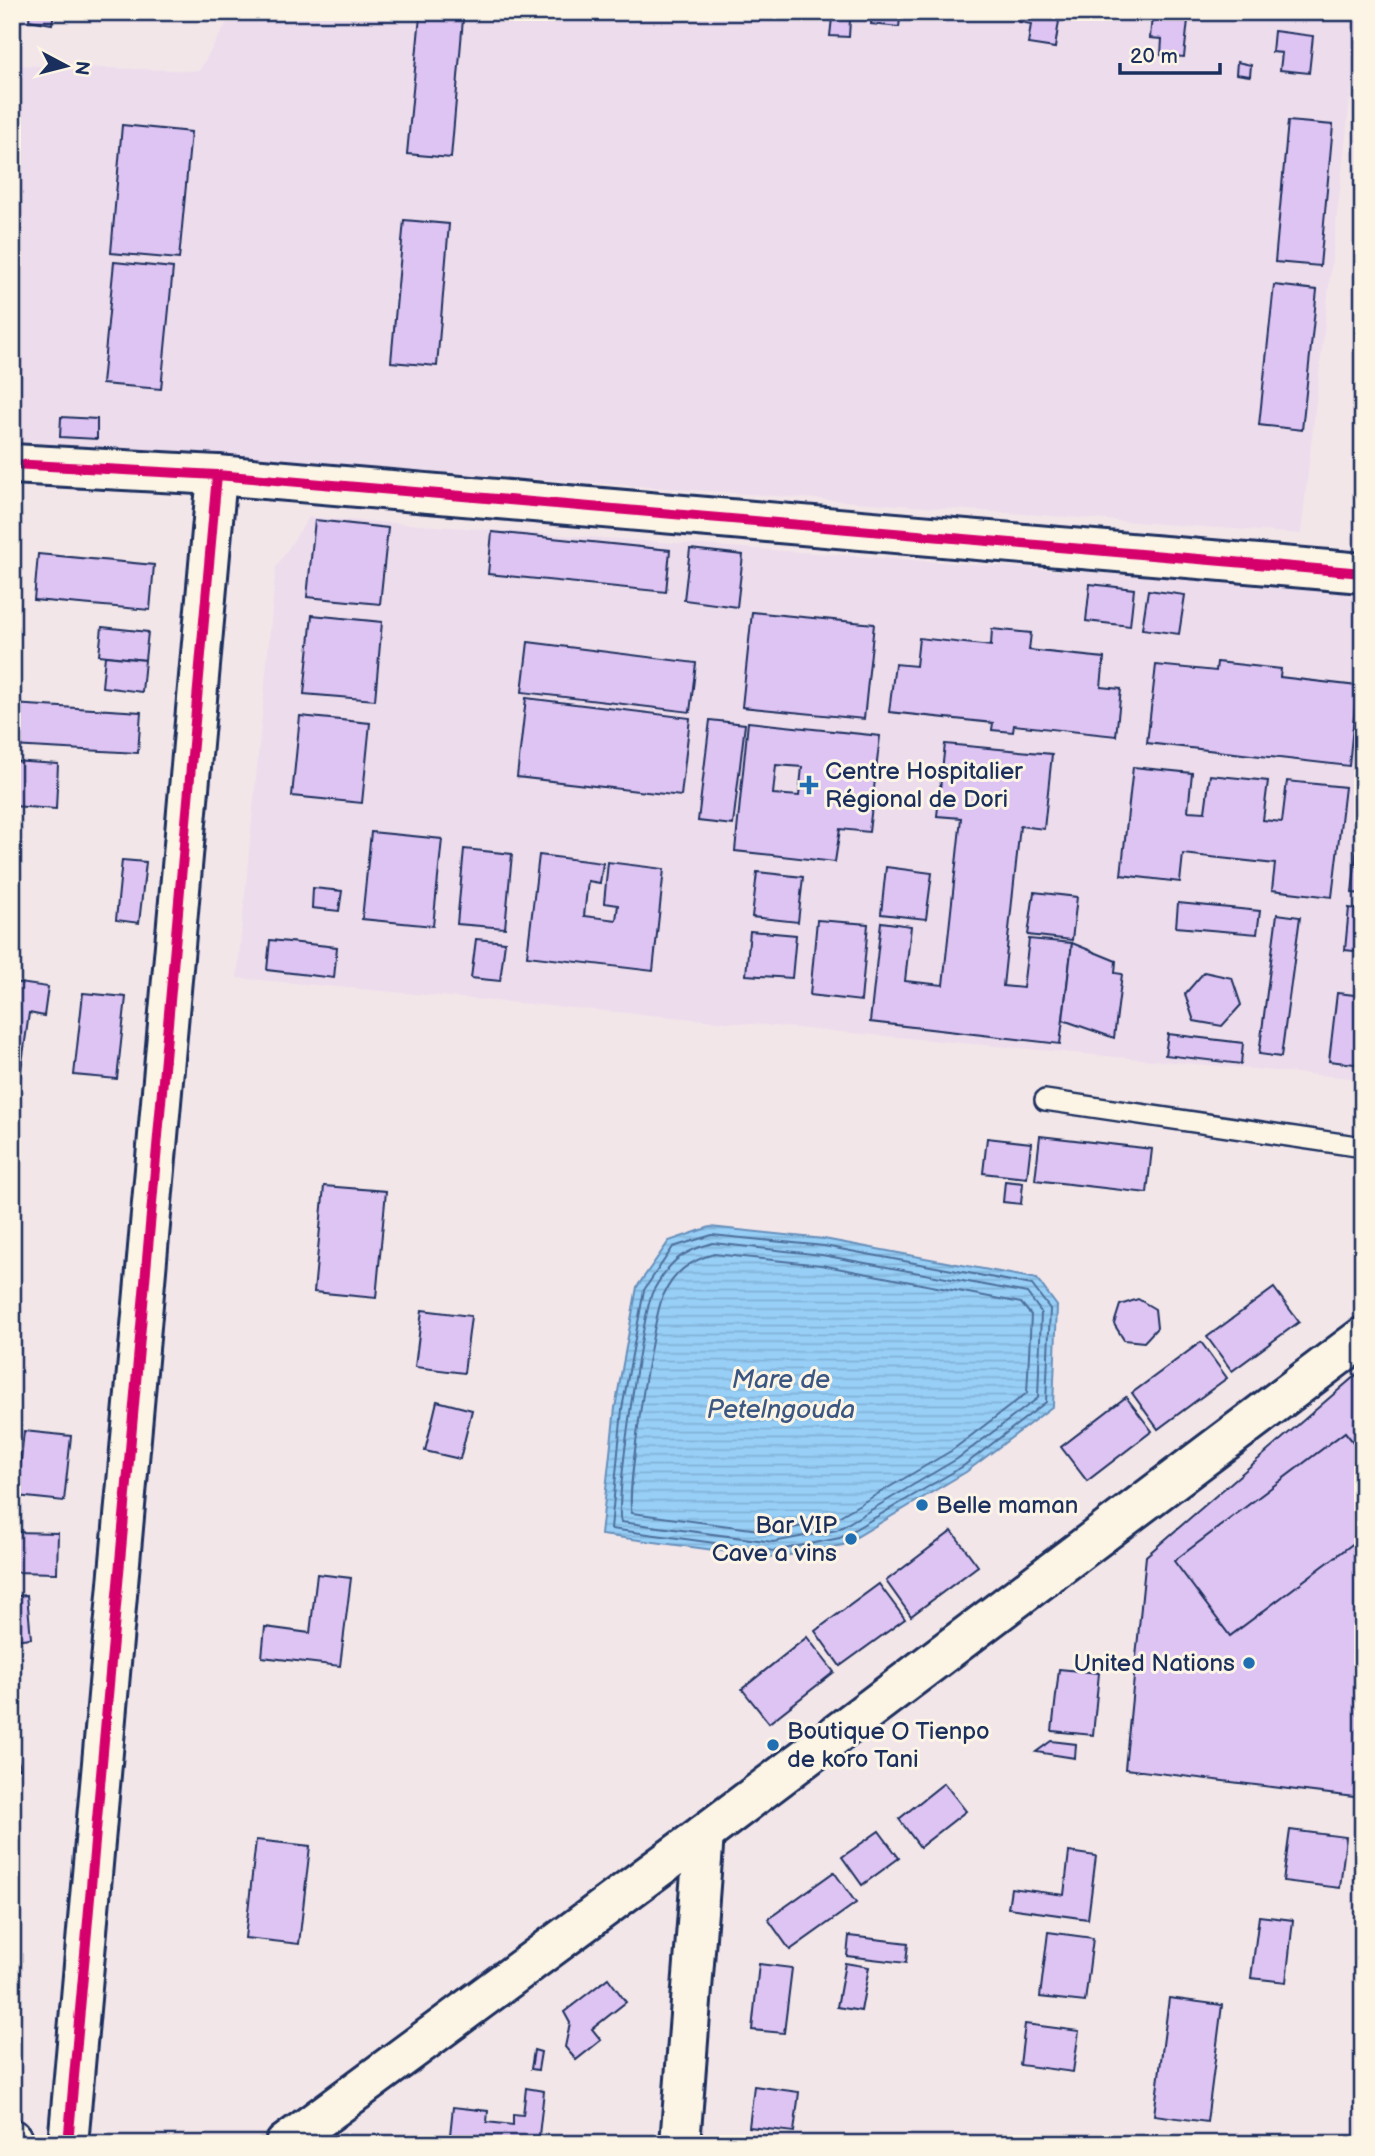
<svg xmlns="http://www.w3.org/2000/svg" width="1375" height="2156" font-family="'Balsamiq Sans',sans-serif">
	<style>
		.built { fill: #eddcec }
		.water { fill: url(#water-rules); stroke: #668fba; stroke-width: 2 }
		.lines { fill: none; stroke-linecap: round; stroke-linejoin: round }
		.shore { stroke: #4d6f9b; stroke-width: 2 }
		.building { fill: #dec4f3; stroke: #1b2f5e; stroke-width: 2; fill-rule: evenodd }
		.service-casing { stroke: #1b2f5e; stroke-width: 24 }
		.minor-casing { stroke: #1b2f5e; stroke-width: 44 }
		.secondary-casing { stroke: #1b2f5e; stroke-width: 44 }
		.service { stroke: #fcf5e5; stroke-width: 19 }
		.minor { stroke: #fcf5e5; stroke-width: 38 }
		.secondary { stroke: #fcf5e5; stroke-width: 38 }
		.cycleway-casing { stroke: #fcf5e5; stroke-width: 15 }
		.cycleway { stroke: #d6006c; stroke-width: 10 }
		.poi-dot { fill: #1f6fb2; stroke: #fcf5e5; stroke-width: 2.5 }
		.labels { text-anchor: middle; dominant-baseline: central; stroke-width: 6; stroke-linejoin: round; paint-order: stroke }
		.poi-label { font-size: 24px; fill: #1b2f5e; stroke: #fcf5e5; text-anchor: start }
		.water-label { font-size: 26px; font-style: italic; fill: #3a5784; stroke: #fcf5e5 }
	</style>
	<defs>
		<pattern id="water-rules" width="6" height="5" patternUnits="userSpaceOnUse" patternTransform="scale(1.75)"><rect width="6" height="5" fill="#98cff7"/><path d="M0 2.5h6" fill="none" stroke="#82b2d6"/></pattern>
	</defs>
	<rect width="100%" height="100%" fill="#f3e6e9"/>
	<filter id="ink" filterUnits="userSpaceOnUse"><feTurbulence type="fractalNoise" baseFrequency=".0143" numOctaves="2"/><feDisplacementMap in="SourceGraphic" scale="14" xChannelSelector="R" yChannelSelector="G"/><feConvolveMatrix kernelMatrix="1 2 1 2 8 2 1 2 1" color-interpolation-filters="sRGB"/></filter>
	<g filter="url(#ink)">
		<!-- built -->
		<g class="built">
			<polygon points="233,12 1360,12 1301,534 12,441 12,65 199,71"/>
			<polygon points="309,517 1363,592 1363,1079 237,978 276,567"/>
		</g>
		<!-- water -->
		<polygon class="water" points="710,1227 824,1239 1037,1279 1057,1306 1053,1406 966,1472 843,1545 774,1558 601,1535 615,1408 637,1287 669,1241"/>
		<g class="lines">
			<!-- shore -->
			<g class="shore">
				<polygon points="712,1235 824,1246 1032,1285 1050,1309 1046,1402 962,1467 840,1538 774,1551 611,1529 622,1409 644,1290 673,1247"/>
				<path d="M713,1243l109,12 205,38 14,19 -3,86 -81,61 -120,71 -64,12 -152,-20c-7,-16 22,-212 32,-231 17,-30 27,-39 60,-48z"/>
				<path d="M714,1254l107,11 200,38 10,12 -4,78 -76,58 -118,69 -60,12 -141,-19c-7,-16 21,-197 31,-217 11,-24 26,-35 51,-42z"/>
			</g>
		</g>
		<!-- building -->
		<g class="building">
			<polygon points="30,12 54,13 52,24 29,20"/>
			<polygon points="872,12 901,12 899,27 871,24"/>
			<polygon points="1021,12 1060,14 1055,48 1028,44 1031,24 1019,22"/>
			<polygon points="420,16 463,19 451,158 407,154"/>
			<polygon points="1152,16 1188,20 1184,57 1161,55 1162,39 1150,38"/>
			<polygon points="832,18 850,20 849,37 830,36"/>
			<polygon points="1274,31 1313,36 1309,73 1280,70 1282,53 1272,52"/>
			<polygon points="1237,62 1251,65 1250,76 1236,74"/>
			<polygon points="1288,121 1333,125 1320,266 1275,262"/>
			<polygon points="122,125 191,132 179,259 111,253"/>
			<polygon points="404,220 449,224 437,366 391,362"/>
			<polygon points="114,262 173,268 161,389 102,384"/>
			<polygon points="1274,285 1317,290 1302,430 1259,425"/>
			<polygon points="61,417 97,419 97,439 60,437"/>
			<polygon points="315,520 388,528 380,604 307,597"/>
			<polygon points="492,532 670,550 666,592 488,574"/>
			<polygon points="690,549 743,555 737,607 684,600"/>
			<polygon points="38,554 154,565 150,610 34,600"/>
			<polygon points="1090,584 1134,589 1130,626 1086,621"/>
			<polygon points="1148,590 1185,595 1179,634 1142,629"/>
			<polygon points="752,612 874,624 864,719 742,707"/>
			<polygon points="312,615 382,622 375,700 304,694"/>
			<polygon points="102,627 148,632 145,660 99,655"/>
			<polygon points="992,629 1031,633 1029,650 1104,658 1101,687 1121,689 1116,736 1014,725 1013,732 992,730 993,723 889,712 895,664 916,666 919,638 991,646"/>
			<polygon points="528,642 696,663 690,712 522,692"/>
			<polygon points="105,656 145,660 142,692 102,687"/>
			<polygon points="1217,662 1281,669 1280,677 1357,686 1349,766 1147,743 1156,665 1216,671"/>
			<polygon points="526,698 690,718 681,796 517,777"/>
			<polygon points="12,704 141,712 138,753 12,746"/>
			<polygon points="300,716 370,723 362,803 292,796"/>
			<polygon points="710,720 745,724 733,825 698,821"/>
			<path d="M748,722l132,14 -11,96 -29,-3 -5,33 -100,-11zM776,765l26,2 -3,29 -26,-2z"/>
			<polygon points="945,744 1052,754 1044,829 1020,826 1003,986 1023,988 1029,939 1072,943 1060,1044 870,1022 881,922 911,926 905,981 943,985 961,818 937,816"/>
			<polygon points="12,761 58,764 56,809 12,806"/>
			<polygon points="1133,767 1192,773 1188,811 1205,812 1210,775 1268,781 1263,820 1282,822 1287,781 1345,787 1332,897 1272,890 1275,864 1183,854 1180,882 1121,875"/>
			<polygon points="1360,816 1363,816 1363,894 1352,893"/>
			<polygon points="371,832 442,839 433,926 362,919"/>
			<polygon points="464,849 512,854 505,928 457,924"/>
			<polygon points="539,855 603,863 600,883 588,881 584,916 616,920 618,905 604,903 608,862 664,869 653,971 527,956"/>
			<polygon points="122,860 146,862 139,923 116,920"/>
			<polygon points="886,867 932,873 926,919 881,914"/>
			<polygon points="757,872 803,877 798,922 752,917"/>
			<polygon points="313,888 342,891 339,911 312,908"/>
			<polygon points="1034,892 1077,897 1072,940 1028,935"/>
			<polygon points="1178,903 1260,911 1257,934 1176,927"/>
			<polygon points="1349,908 1363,910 1363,952 1345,950"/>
			<polygon points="1277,914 1300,917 1281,1057 1259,1054"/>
			<polygon points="817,920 868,924 861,1001 810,995"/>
			<polygon points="750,931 796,935 792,978 746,975"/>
			<polygon points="476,939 505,942 500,981 471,978"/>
			<polygon points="270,940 337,947 334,978 267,970"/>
			<polygon points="1072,943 1116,961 1115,973 1122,974 1114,1038 1063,1020"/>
			<polygon points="1204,972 1232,978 1241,1005 1222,1026 1194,1021 1185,994"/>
			<polygon points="12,982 48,987 44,1016 29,1013 16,1106 12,1105"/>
			<polygon points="83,993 126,997 117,1079 74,1075"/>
			<polygon points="1337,993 1363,996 1363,1065 1329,1061"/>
			<polygon points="1168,1034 1243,1043 1241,1064 1165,1055"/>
			<polygon points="1040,1136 1152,1149 1147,1193 1035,1180"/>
			<polygon points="987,1138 1031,1143 1027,1178 983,1173"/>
			<polygon points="1005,1181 1023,1183 1021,1204 1003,1202"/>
			<polygon points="324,1186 386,1191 376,1298 314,1292"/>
			<polygon points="1274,1288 1299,1322 1232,1371 1207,1337"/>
			<polygon points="1138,1299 1155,1309 1157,1328 1144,1342 1124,1340 1114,1324 1120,1305"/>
			<polygon points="422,1310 471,1316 464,1373 415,1367"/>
			<polygon points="1201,1342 1227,1378 1158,1429 1132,1393"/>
			<polygon points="1363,1369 1363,1798 1125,1769 1146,1556"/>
			<polygon points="1126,1397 1152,1431 1087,1481 1061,1447"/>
			<polygon points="437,1401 472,1410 460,1459 425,1451"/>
			<polygon points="24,1431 71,1436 64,1501 17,1496"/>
			<polygon points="1345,1432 1363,1454 1363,1536 1230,1636 1174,1561"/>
			<polygon points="952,1531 978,1566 911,1616 886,1581"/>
			<polygon points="15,1532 58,1533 57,1573 13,1572"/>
			<polygon points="317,1574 351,1578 340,1666 262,1657 265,1627 310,1633"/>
			<polygon points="879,1584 905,1619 840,1666 815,1631"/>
			<polygon points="27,1595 31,1638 12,1640 12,1597"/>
			<polygon points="807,1637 834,1672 769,1723 742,1689"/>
			<polygon points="1059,1669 1099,1673 1093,1735 1052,1731"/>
			<polygon points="12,1736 20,1768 12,1770"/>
			<polygon points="1051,1741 1076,1744 1075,1758 1036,1752"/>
			<polygon points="944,1783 966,1811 920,1847 899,1819"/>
			<polygon points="1290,1830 1346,1837 1340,1888 1283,1881"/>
			<polygon points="879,1831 899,1858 862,1885 842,1857"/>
			<polygon points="256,1840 310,1846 299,1944 245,1938"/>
			<polygon points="1069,1852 1096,1856 1088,1919 1008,1908 1011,1888 1064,1895"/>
			<polygon points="834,1872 856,1903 790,1950 768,1919"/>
			<polygon points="1259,1916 1293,1920 1286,1982 1251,1978"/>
			<polygon points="1048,1932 1093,1938 1085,2002 1040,1997"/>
			<polygon points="849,1936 908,1943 906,1963 847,1956"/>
			<polygon points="845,1963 869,1967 861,2011 837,2007"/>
			<polygon points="759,1964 792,1968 784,2033 752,2030"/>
			<polygon points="608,1978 626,2002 592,2029 601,2040 576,2060 565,2047 570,2023 564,2012"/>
			<polygon points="1169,1998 1222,2005 1207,2122 1154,2115"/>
			<polygon points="1025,2024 1079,2031 1073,2072 1020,2065"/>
			<polygon points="534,2050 541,2052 538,2070 531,2069"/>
			<polygon points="754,2086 799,2092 794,2132 749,2127"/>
			<polygon points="526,2088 544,2091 538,2144 449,2144 453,2107 488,2111 487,2122 513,2125 513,2114 523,2115"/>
		</g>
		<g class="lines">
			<defs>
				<polyline id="service" points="1045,1100 1363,1147"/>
				<g id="minor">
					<polyline points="12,464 217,475 1363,573"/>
					<polyline points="68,2144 217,475"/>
					<polyline points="680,2144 704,1834"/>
				</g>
				<g id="secondary">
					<polyline points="12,2139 13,2144"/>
					<polyline points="285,2144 704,1834 1363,1337"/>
				</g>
			</defs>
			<!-- service casing -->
			<use href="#service" class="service-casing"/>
			<!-- minor casing -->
			<use href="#minor" class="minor-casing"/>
			<!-- secondary casing -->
			<use href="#secondary" class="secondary-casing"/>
			<!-- service -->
			<use href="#service" class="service"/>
			<!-- minor -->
			<use href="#minor" class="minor"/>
			<!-- secondary -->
			<use href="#secondary" class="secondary"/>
			<defs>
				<g id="cycleway">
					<polyline points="12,464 217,475 1363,573"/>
					<polyline points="68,2144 217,475"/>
				</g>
			</defs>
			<!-- cycleway casing -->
			<use href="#cycleway" class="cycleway-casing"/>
			<!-- cycleway -->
			<use href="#cycleway" class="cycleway"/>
		</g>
	</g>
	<!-- markers -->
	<g class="poi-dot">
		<path d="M805.5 774.5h7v7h7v7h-7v7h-7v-7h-7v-7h7z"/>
		<circle cx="922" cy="1505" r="7"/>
		<circle cx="851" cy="1539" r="7"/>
		<circle cx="1249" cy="1663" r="7"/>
		<circle cx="773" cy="1745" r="7"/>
	</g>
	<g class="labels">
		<!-- poi labels -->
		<g class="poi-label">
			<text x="825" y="771">Centre Hospitalier<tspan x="825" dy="28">Régional de Dori</tspan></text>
			<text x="936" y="1505">Belle maman</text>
			<text x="837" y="1525" text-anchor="end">Bar VIP<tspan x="837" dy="28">Cave a vins</tspan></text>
			<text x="1235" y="1663" text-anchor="end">United Nations</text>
			<text x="787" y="1731">Boutique O Tienpo<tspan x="787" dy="28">de koro Tani</tspan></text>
		</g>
		<!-- water labels -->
		<g class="water-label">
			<text x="781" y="1380">Mare de<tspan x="781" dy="30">Petelngouda</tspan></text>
		</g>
	</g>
	<!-- margin -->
	<rect width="1375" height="2156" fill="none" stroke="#fcf5e5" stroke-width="42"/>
	<rect x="21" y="21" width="1333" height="2114" fill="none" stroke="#1b2f5e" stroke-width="2.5" filter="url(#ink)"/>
	<!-- north arrow -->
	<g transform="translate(66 66) rotate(97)" stroke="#fcf5e5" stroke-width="5" paint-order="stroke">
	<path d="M0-5L12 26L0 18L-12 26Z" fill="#1b2f5e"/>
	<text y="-10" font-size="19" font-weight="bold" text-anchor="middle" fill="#1b2f5e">N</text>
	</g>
	<!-- scale -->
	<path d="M1120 63v10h100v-10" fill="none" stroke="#1b2f5e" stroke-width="3.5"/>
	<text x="1130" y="63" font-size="21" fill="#1b2f5e" stroke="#fcf5e5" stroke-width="5" paint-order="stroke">20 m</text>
</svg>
